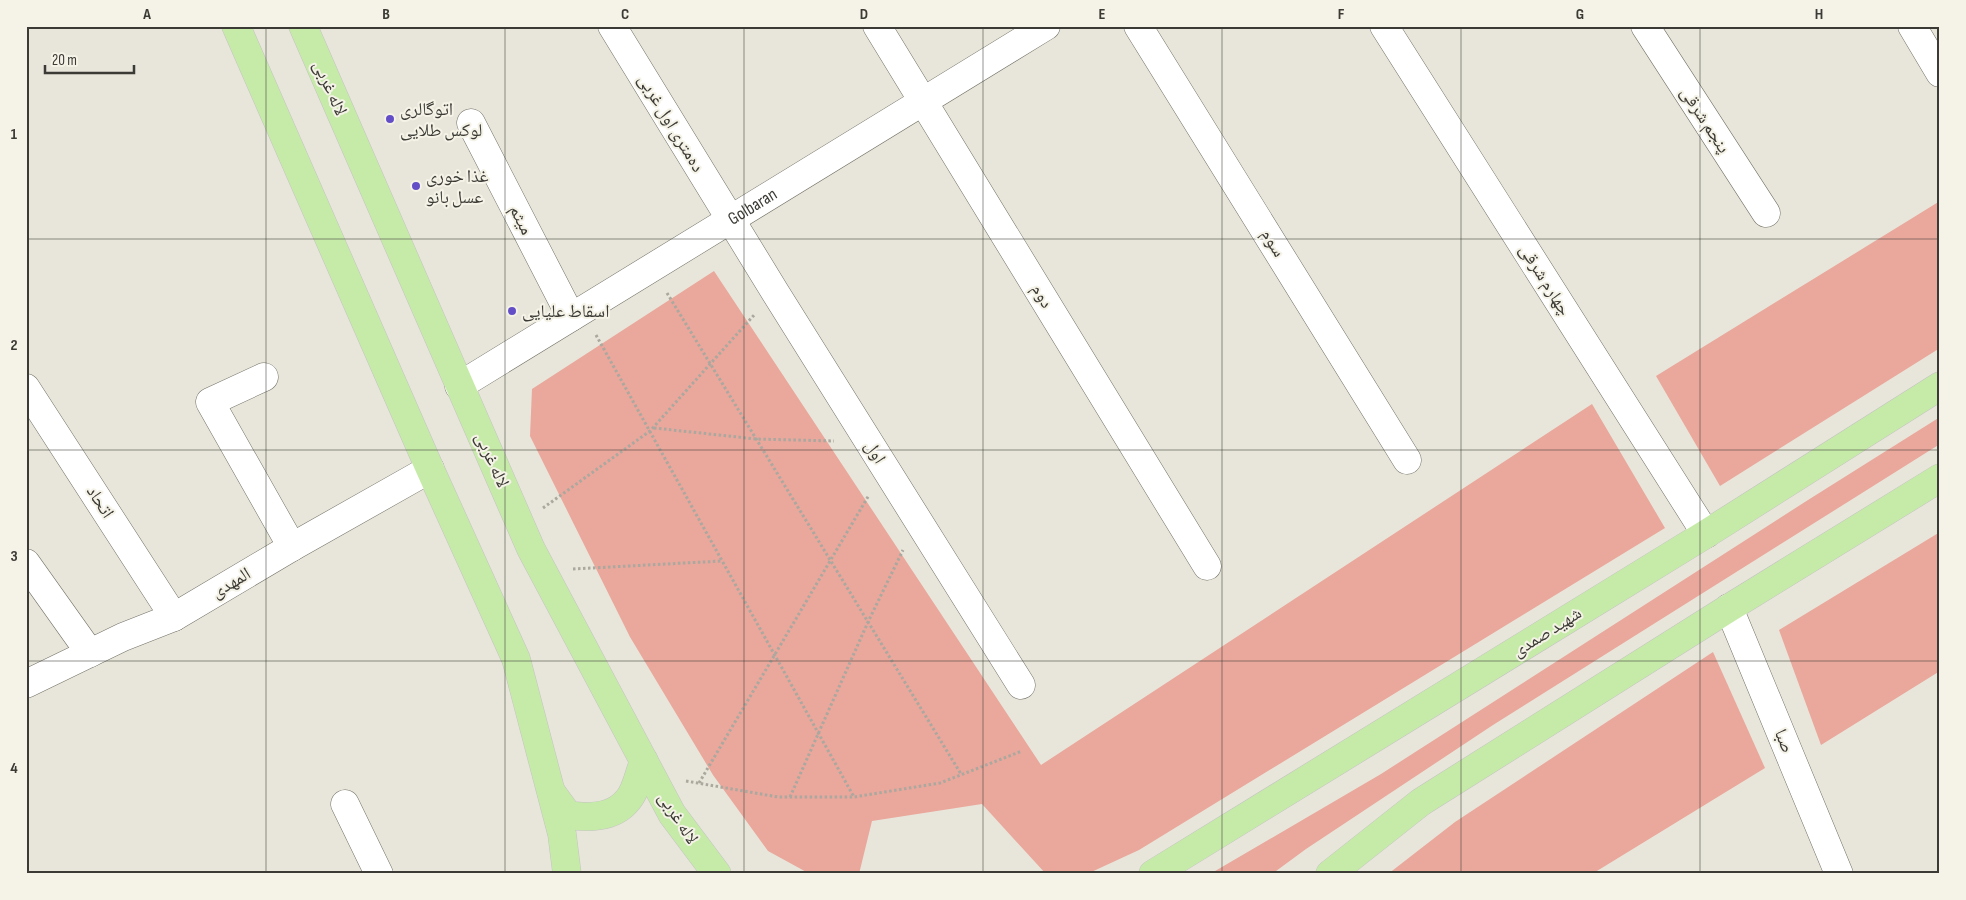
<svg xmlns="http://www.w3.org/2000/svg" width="1966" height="900" font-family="'Sofia Sans Condensed','Noto Naskh Arabic',sans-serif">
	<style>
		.green { fill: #eaa79c }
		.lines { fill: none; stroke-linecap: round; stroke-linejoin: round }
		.minor-casing { stroke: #747267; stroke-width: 29 }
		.major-casing { stroke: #c4c4c2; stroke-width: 29 }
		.path { stroke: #aaa89f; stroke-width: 3; stroke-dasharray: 2.5 2.5; stroke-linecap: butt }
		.minor { stroke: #fff; stroke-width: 28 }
		.major { stroke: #c6eba8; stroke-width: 28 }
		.grid { fill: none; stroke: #3b3a35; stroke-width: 1; stroke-opacity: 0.55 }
		.poi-dot { fill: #634ec7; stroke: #f5f3e7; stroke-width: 2 }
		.labels { text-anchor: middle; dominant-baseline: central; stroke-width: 4; stroke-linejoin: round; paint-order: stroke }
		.street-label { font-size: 18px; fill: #3b3a35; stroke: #f5f3e7 }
		.poi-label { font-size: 18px; fill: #3b3a35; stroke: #f5f3e7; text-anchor: start }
		.neatline { fill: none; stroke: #3b3a35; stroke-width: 2 }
		.grid-label { font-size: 16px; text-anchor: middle; font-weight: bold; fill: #3b3a35 }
	</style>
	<rect width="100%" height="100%" fill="#e8e6da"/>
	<!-- green -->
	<g class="green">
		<polygon points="1940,201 1940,348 1720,486 1656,376"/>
		<polygon points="714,271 1041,765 1592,404 1665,528 1139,850 1087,874 1046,874 982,804 872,821 859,874 810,874 768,851 713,775 630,637 530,436 532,389"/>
		<polygon points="1940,417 1940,444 1493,725 1306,849 1272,874 1210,874 1381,774 1808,500"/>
		<polygon points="1940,532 1940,671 1821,745 1779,630"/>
		<polygon points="1713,652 1765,768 1592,874 1388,874 1455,822"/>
	</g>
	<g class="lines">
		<defs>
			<g id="minor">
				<polyline points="612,26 775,292 1021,685"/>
				<polyline points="877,26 1207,566"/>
				<polyline points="1138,26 1407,460"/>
				<polyline points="1384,26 1706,534"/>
				<polyline points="1645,26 1766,213"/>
				<polyline points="1912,26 1940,73"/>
				<polyline points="471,123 571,317"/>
				<polyline points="264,377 210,402 292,547"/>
				<path id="s1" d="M459,386l587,-360"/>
				<polyline points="26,388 174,617"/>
				<polyline points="26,563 90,653"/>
				<polyline points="1729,608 1839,874"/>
				<polyline points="26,684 123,637 174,617 292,547 430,469"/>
				<polyline points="345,804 379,874"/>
			</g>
			<g id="major">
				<polyline points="236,26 430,469 516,659 562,834 567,874"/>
				<polyline points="303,26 531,549 672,814 717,874"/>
				<path d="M552,793l16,22c19,3 45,3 59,-14 9,-9 12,-28 17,-40"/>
				<polyline points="1153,874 1706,534 1940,386"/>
				<polyline points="1330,874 1421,802 1729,608 1940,478"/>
			</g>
		</defs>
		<!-- minor casing -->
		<use href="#minor" class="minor-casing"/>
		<!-- major casing -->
		<use href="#major" class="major-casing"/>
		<!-- path -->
		<g class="path">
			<polyline points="667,293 961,774"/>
			<polyline points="596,335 854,797"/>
			<polyline points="654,428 756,439 834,441"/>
			<polyline points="543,508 650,431 755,314"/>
			<polyline points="573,569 722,561"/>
			<polyline points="686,781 778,797 854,797 940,783 1022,751"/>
			<polyline points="699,783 869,495"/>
			<polyline points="790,797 868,622 903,550"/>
		</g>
		<!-- minor -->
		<use href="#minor" class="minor"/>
		<!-- major -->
		<use href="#major" class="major"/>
	</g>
	<!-- grid -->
	<path class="grid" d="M266,26v848M505,26v848M744,26v848M983,26v848M1222,26v848M1461,26v848M1700,26v848M26,239h1914M26,450h1914M26,661h1914"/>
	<!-- markers -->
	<g class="poi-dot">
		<circle cx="390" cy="119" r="5"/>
		<circle cx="416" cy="186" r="5"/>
		<circle cx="512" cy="311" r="5"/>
	</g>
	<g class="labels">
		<!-- street labels -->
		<g class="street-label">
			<text transform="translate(330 88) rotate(66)">لاله غربی</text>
			<text transform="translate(1705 120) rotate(57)">پنجم شرقی</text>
			<text transform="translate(671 123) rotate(59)">ده‌متری اول غربی</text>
			<text stroke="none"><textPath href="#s1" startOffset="344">Golbaran</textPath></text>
			<text transform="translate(521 220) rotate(63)">میثم</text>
			<text transform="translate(1273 243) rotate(58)">سوم</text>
			<text transform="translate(1545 280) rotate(58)">چهارم شرقی</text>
			<text transform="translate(1042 296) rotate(59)">دوم</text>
			<text transform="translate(875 452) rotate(58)">اول</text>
			<text transform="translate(492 460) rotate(66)">لاله غربی</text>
			<text transform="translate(100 502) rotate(57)">اتحاد</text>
			<text transform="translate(231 583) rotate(-31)">المهدی</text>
			<text transform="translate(1547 632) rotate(-32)">شهید صمدی</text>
			<text transform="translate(1784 741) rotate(68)">صبا</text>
			<text transform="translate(678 818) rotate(57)">لاله غربی</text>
		</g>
		<!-- poi labels -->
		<g class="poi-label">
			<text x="400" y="109">اتوگالری<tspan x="400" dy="21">لوکس طلایی</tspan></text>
			<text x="426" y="176">غذا خوری<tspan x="426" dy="21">عسل بانو</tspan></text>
			<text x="522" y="311">اسقاط علیایی</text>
		</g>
	</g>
	<!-- border -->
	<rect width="1966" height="900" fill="none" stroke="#f5f3e7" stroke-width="55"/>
	<!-- scale -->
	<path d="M45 65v8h89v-8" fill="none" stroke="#3b3a35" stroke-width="2.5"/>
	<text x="52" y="65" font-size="15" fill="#3b3a35" stroke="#f5f3e7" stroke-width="4" paint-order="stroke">20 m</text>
	<rect x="28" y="28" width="1910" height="844" class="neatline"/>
	<g class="grid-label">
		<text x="147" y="19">A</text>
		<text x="386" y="19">B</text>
		<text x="625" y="19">C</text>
		<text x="864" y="19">D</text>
		<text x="1102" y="19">E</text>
		<text x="1341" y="19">F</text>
		<text x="1580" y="19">G</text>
		<text x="1819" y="19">H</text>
		<text x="14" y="139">1</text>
		<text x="14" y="350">2</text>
		<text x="14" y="561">3</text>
		<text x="14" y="773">4</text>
	</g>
</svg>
